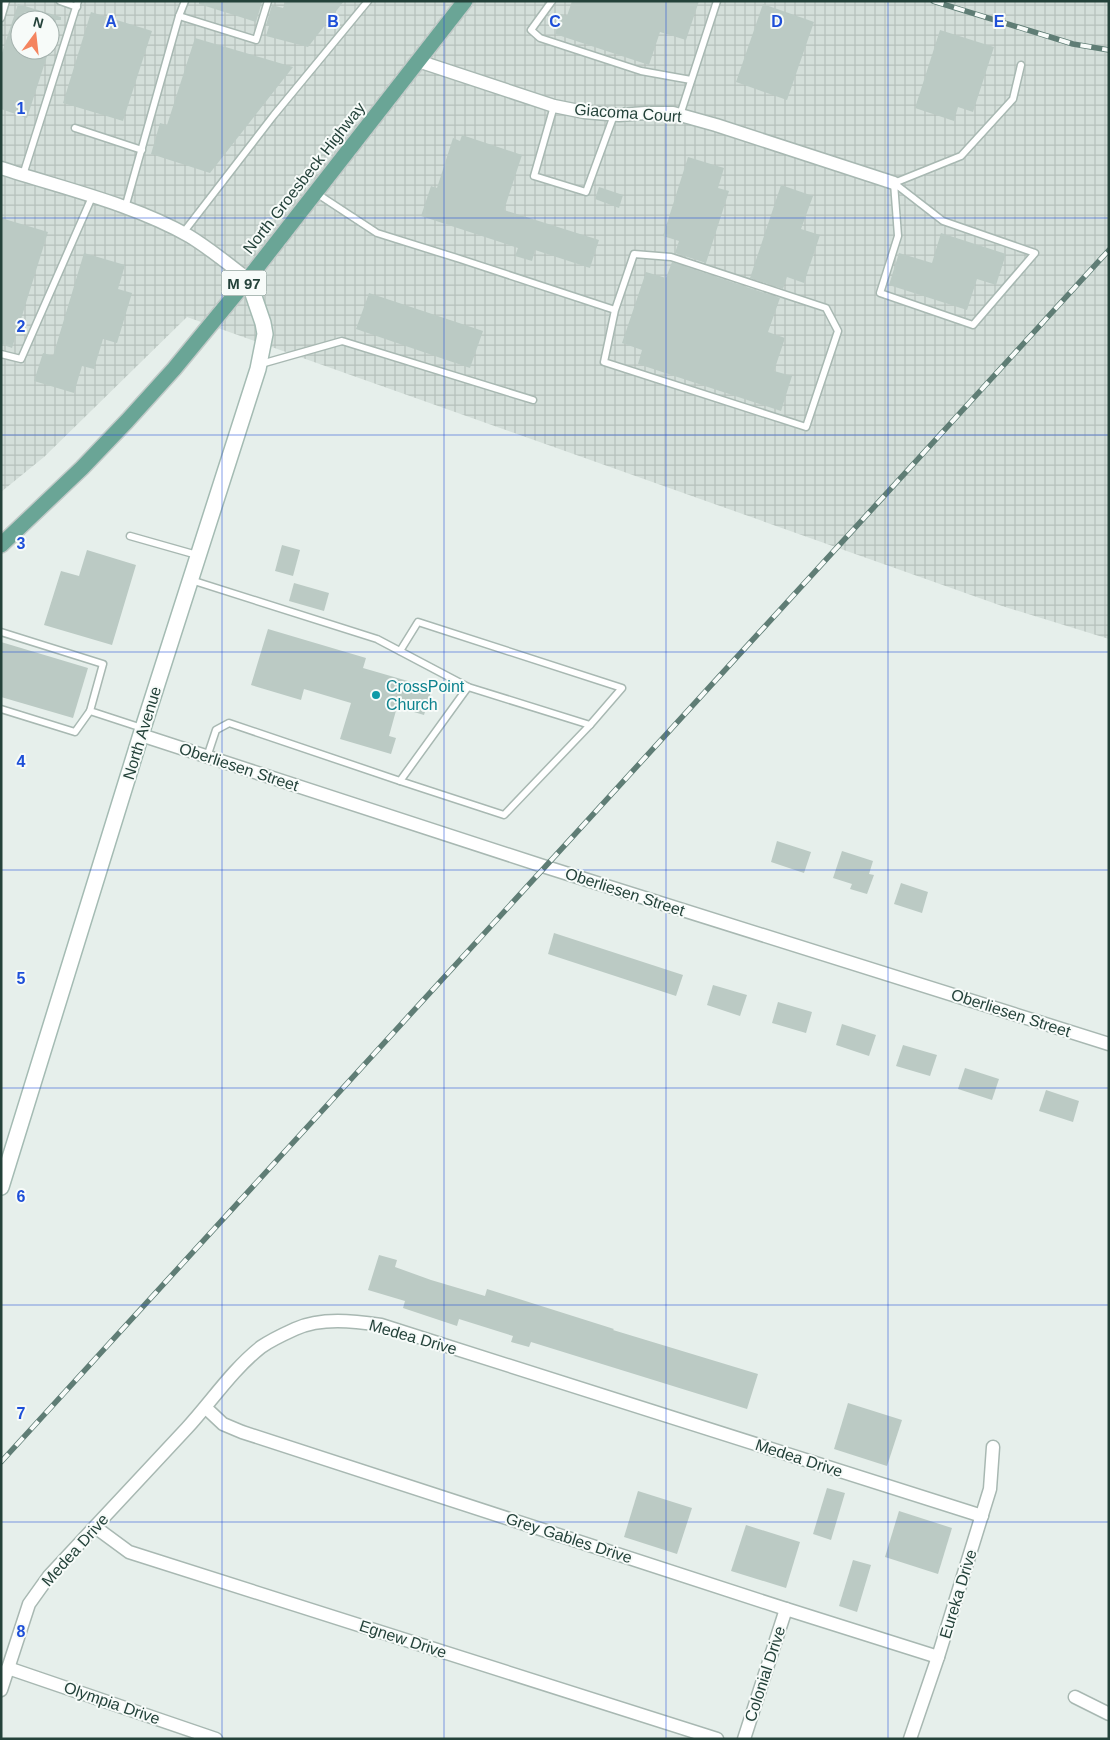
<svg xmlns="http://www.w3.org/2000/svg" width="1110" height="1740" font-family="Arial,sans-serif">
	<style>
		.industrial { fill: url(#industrial-grid); fill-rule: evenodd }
		.building { fill: #bbcac4 }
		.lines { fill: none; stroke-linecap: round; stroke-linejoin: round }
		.service-casing { stroke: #a8b8b2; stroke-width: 9 }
		.minor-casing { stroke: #a8b8b2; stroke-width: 15 }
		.secondary-casing { stroke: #a4bbb3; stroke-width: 18 }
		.primary-casing { stroke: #c2cac8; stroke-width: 18 }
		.service { stroke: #fff; stroke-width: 6 }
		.minor { stroke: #fff; stroke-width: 12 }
		.secondary { stroke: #fff; stroke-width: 15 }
		.primary { stroke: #6aa596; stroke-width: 15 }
		.rail-casing { stroke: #5f7d75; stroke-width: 5.5 }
		.rail { stroke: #f7fbf9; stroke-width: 4; stroke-dasharray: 11; stroke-linecap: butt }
		.grid { fill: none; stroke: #1d4ed8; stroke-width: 1; stroke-opacity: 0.55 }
		.culture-dot { fill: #0f9aa8; stroke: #f7fbf9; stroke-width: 2 }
		.labels { text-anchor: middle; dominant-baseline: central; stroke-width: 4; stroke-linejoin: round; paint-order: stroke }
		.shield { fill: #f7fbf9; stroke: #637a73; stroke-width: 1 }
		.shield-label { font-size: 15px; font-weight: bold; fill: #24423a }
		.street-label { font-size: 16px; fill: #24423a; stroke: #f7fbf9 }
		.culture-label { font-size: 16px; fill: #0d838f; stroke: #f7fbf9; text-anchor: start }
		.grid-label { font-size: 16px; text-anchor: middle; font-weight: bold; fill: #1d4ed8; stroke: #f7fbf9; stroke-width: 4; stroke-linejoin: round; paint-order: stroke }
	</style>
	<defs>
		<pattern id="industrial-grid" width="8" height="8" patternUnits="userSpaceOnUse" patternTransform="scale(1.25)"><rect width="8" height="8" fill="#d4dfda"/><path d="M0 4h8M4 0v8" fill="none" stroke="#b6c1bc"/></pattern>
	</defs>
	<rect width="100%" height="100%" fill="#e6efeb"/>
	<!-- industrial -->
	<path class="industrial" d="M1,1h1108v638l-107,-33 -815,-289 -143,140 -43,35zM20,20h30v30h-30z"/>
	<!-- building -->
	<g class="building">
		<polygon points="199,1 260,1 262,2 256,22 199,4"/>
		<polygon points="286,1 344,1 308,47 266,36 269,26 266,25 272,5 283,8"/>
		<polygon points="572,1 699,1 686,40 660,32 649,65 555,34 561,14 567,16"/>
		<polygon points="18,4 61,17 61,20 20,20 20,50 49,50 27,118 1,109 1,56"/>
		<polygon points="763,4 814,22 787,100 736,82"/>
		<polygon points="91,12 152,31 123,121 63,103"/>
		<polygon points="940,30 994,47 973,112 958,107 954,121 915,108"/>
		<polygon points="195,38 293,67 210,173 151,154 160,123 167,125"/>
		<polygon points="462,135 522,155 504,210 599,240 590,268 535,250 532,261 515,256 518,248 421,216 431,186 437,188 453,138 460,141"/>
		<polygon points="688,157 724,168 718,188 729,191 706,263 675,253 679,241 663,236"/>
		<polygon points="781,185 813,196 801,229 820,235 804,283 787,277 783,289 750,278"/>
		<polygon points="599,187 623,195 619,208 595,199"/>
		<polygon points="1,218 48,232 12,348 1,344"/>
		<polygon points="941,233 1006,254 996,285 977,279 967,310 889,285 899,253 932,263"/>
		<polygon points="84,253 125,265 118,289 132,293 117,343 103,339 94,369 82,366 74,393 34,381 43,353 53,356"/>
		<polygon points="672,262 780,298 768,332 785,338 774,371 792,376 781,411 638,364 642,350 622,343 646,272 666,278"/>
		<polygon points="369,293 483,331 470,368 356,329"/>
		<polygon points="282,545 300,550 293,576 275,571"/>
		<polygon points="87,550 136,565 112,645 44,625 61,571 79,576"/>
		<polygon points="294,583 329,593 324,611 289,601"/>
		<polygon points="268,629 366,658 363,668 432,688 424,715 397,707 389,736 396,738 391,754 340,739 351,703 304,689 301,700 251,685"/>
		<polygon points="1,642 88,668 73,718 1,697"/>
		<polygon points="777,841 811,852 804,873 771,862"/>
		<polygon points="842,851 873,861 869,874 874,875 867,894 850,889 852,884 833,878"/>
		<polygon points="901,883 928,892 922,913 894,904"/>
		<polygon points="554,933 683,975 676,996 548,954"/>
		<polygon points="713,985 747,995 740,1016 707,1005"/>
		<polygon points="778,1002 812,1012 806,1033 772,1023"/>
		<polygon points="842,1024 876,1035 869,1056 836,1045"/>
		<polygon points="903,1045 937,1055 930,1076 896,1066"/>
		<polygon points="965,1068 999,1079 992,1100 958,1089"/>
		<polygon points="1046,1090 1079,1101 1073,1122 1039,1111"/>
		<polygon points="379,1255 397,1260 395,1267 431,1280 485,1296 487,1289 614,1329 613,1330 758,1374 747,1409 531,1342 529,1347 511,1342 513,1336 459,1319 457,1326 403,1308 405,1301 368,1290"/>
		<polygon points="848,1403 902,1420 887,1466 834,1449"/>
		<polygon points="827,1488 845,1493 831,1540 813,1534"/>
		<polygon points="638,1491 692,1508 677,1554 624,1537"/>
		<polygon points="899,1511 952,1528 938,1574 885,1557"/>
		<polygon points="746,1525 800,1542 786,1588 731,1571"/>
		<polygon points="853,1560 871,1565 857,1612 839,1606"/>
	</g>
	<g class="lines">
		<defs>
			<g id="service">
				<polyline points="60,1 77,7"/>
				<polyline points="185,1 179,16 256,40 268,1"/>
				<polyline points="552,1 531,30 540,38 641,71 691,80"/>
				<polyline points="1,18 6,1"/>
				<polyline points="554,106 534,176 586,192 614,115"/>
				<polyline points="680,115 717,1"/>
				<polyline points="75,128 142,150"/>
				<polyline points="23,175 78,1"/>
				<polygon points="894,183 943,221 1035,253 973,325 880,293 898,236"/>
				<polyline points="894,183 961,156 1013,99 1021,65"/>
				<polyline points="316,193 377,233 460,259 615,310 634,254 671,257 826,308 838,331 806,427 604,362 615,310"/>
				<polyline points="125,208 179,16"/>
				<polyline points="183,233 274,115 368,1"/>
				<polyline points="1,354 21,359 92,197"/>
				<polyline points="261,364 342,341 533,400"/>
				<polyline points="130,536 197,555"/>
				<polyline points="191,580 377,639 468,687 400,781 229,723 216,730 207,757"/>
				<polyline points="1,632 103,664 90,711 142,728"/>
				<polyline points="400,651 418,622 622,688 590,725"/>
				<polyline points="1,709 75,732 90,711"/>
				<polyline points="400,781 504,815 590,725 468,687"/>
			</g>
			<g id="minor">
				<polyline points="418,61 554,106 584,112 619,115 646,113 673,113 716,125 894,183"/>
				<path d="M1,168c61,20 132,36 188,68 20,12 39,28 59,43"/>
				<polyline points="141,735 546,867 1109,1044"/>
				<polyline points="206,1408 223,1424 242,1432 786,1609 938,1657"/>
				<polyline points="95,1527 129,1552 717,1739"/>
				<polyline points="8,1668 216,1739"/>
				<path d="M1,1690l28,-86 20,-28c46,-49 92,-98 138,-148 24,-26 45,-58 74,-81 10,-7 23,-13 34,-18 26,-12 59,-8 86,-4l601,191"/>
				<polyline points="1075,1697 1109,1714"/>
				<polyline points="744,1739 786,1609"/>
				<polyline points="910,1739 938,1657 990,1489 993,1447"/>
			</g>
			<polyline id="secondary" points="1,1187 143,728 258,369 265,334 263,323 248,279"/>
			<polyline id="primary" points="1,545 82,468 127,421 174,369 248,279 465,1"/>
		</defs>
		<!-- service casing -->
		<use href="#service" class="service-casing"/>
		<!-- minor casing -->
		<use href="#minor" class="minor-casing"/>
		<!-- secondary casing -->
		<use href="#secondary" class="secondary-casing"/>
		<!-- primary casing -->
		<use href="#primary" class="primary-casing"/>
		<!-- service -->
		<use href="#service" class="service"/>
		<!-- minor -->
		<use href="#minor" class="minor"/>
		<!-- secondary -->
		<use href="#secondary" class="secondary"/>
		<!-- primary -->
		<use href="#primary" class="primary"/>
		<defs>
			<g id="rail">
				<polyline points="933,1 1073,44 1109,50"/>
				<polyline points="1,1462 1109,250"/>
			</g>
		</defs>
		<!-- rail casing -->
		<use href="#rail" class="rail-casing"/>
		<!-- rail -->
		<use href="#rail" class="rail"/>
	</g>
	<!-- grid -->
	<path class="grid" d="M222,1v1738M444,1v1738M666,1v1738M888,1v1738M1,218h1108M1,435h1108M1,652h1108M1,870h1108M1,1088h1108M1,1305h1108M1,1522h1108"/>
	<!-- markers -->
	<circle class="culture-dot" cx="376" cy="695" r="5"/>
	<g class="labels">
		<!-- shield labels -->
		<rect class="shield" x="221.5" y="270.5" width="45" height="25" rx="4"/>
		<g class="shield-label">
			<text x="244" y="283">M 97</text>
		</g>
		<!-- street labels -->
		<g class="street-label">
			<text transform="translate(628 113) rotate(4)">Giacoma Court</text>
			<text transform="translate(304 178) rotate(-52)">North Groesbeck Highway</text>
			<text transform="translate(142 733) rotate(-73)">North Avenue</text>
			<text transform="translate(239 767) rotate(18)">Oberliesen Street</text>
			<text transform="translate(625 892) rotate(18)">Oberliesen Street</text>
			<text transform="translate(1011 1013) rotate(18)">Oberliesen Street</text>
			<text transform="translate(413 1337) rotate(16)">Medea Drive</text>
			<text transform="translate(799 1458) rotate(18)">Medea Drive</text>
			<text transform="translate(569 1538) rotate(18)">Grey Gables Drive</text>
			<text transform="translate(75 1550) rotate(-48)">Medea Drive</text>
			<text transform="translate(958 1594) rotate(-73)">Eureka Drive</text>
			<text transform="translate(403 1639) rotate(18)">Egnew Drive</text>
			<text transform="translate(765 1674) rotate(-72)">Colonial Drive</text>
			<text transform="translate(112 1703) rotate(19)">Olympia Drive</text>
		</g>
		<!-- culture labels -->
		<g class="culture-label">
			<text x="386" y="686">CrossPoint<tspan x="386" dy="18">Church</tspan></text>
		</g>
	</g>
	<g class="grid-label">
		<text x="111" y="27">A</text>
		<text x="333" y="27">B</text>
		<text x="555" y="27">C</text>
		<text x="777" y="27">D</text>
		<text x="999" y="27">E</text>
		<text x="21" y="114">1</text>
		<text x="21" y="332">2</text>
		<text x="21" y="549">3</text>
		<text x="21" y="767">4</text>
		<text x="21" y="984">5</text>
		<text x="21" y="1202">6</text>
		<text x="21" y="1419">7</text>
		<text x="21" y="1637">8</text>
	</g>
	<!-- border -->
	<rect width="1110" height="1740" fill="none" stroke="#24423a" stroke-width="5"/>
	<!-- north arrow -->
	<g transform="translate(35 35) rotate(15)"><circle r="24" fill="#f7fbf9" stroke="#a3b1ad"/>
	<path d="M0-4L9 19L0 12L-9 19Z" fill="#f4845f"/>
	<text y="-8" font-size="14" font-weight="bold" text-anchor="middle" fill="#24423a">N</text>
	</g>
</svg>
